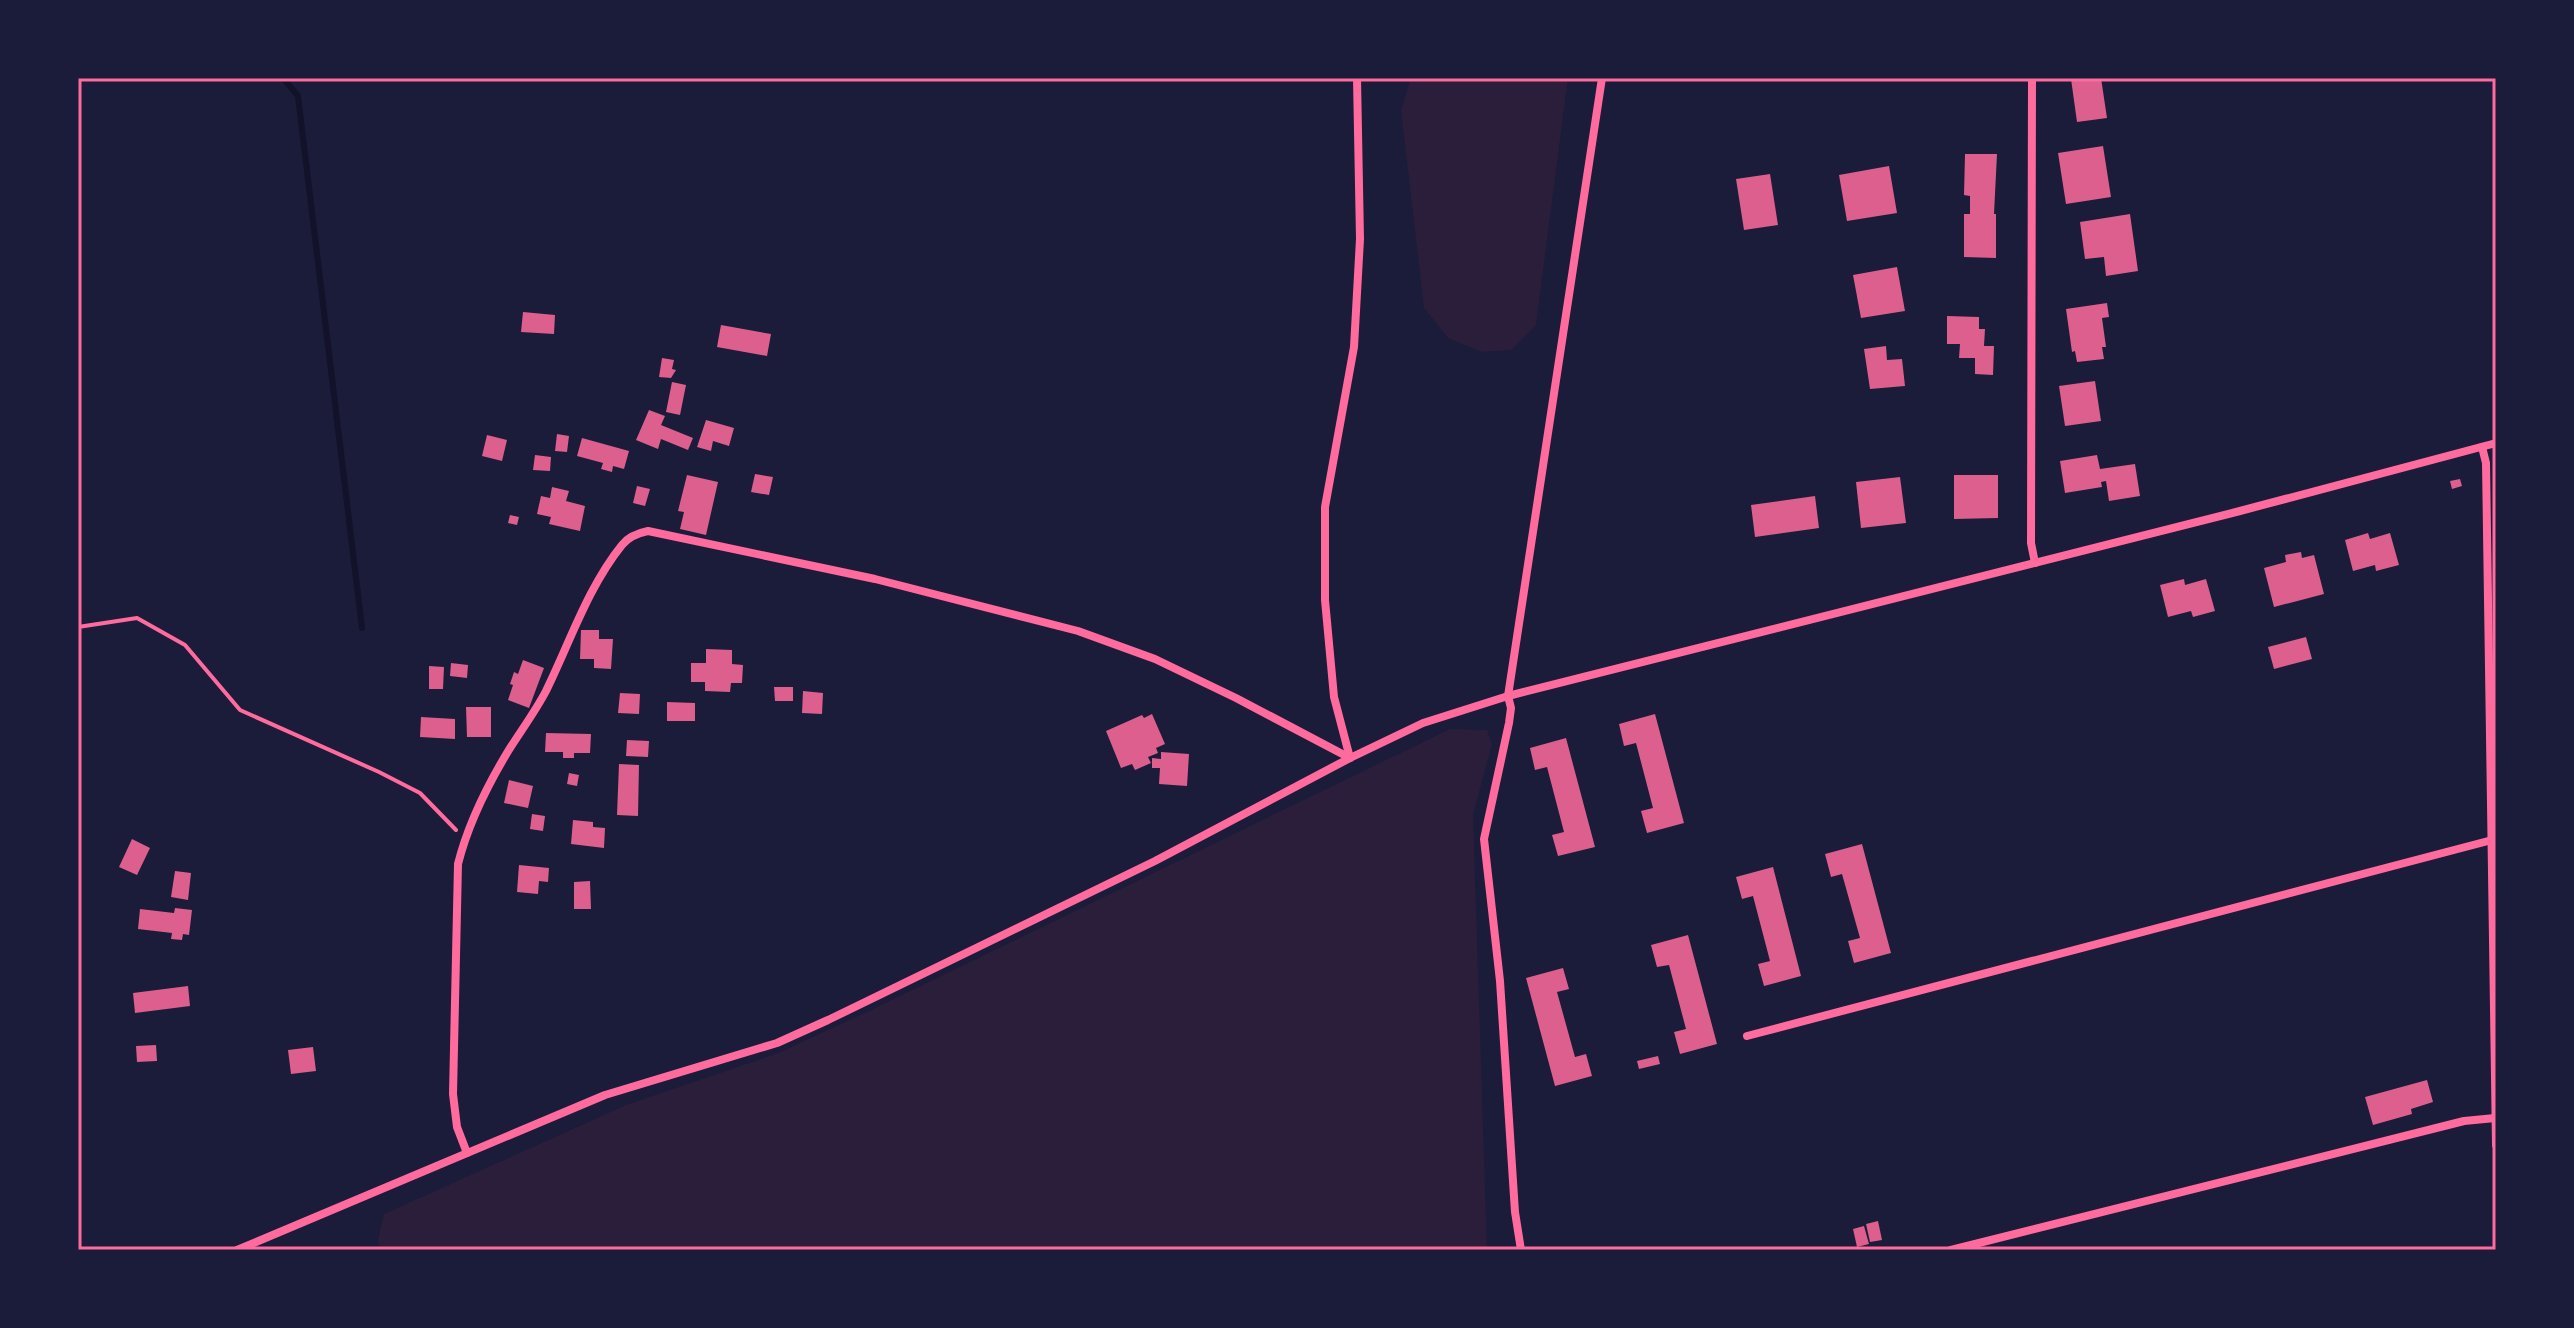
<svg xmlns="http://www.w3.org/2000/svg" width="2574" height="1328" font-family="'PT Serif',serif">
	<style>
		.green { fill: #2a1e3b }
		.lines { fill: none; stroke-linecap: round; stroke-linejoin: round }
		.stream { stroke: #12122b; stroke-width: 6 }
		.building { fill: #dd5f8e }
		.path { stroke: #ff6b9d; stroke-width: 4 }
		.minor { stroke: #ff6b9d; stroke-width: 8 }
		.neatline { fill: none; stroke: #ff6b9d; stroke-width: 3 }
	</style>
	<rect width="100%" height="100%" fill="#1b1b3a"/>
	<!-- green -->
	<g class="green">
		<polygon points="1413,78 1568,78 1536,325 1511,350 1482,352 1448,338 1424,308 1401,110 1410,81"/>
		<polygon points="1450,729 1487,730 1492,744 1473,815 1487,1250 381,1250 378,1240 384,1214 626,1105 776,1054 869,1011"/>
	</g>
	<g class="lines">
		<!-- stream -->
		<polyline class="stream" points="283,78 298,96 362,628"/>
	</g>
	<!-- building -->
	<g class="building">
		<polygon points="2101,78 2107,118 2077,122 2071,79"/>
		<polygon points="2103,146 2111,197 2066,204 2058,153"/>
		<polygon points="1965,154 1997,154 1994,214 1996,214 1996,258 1964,257 1964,214 1970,214 1970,196 1964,195"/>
		<polygon points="1889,166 1897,213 1847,221 1839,175"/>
		<polygon points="1770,174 1778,225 1744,230 1736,179"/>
		<polygon points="2130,214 2138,271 2106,276 2104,257 2085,259 2080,222"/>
		<polygon points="1897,267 1905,311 1861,318 1853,275"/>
		<polygon points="2107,303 2109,317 2102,318 2106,347 2102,347 2104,359 2077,362 2075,351 2072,352 2066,309"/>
		<polygon points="523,312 555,315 554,334 521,332"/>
		<polygon points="1947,316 1979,317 1979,329 1985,329 1984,346 1994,346 1993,375 1975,374 1975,358 1959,358 1960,344 1947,344"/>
		<polygon points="721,325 771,334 767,356 717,347"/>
		<polygon points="1886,346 1887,360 1902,359 1905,386 1870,389 1864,349"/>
		<polygon points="662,358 674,360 672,369 676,370 671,378 659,377"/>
		<polygon points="2095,381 2101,421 2065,426 2059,386"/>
		<polygon points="672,382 686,385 680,415 666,412"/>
		<polygon points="649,410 665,416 661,425 693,438 688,450 661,439 658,449 636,440"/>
		<polygon points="706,420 734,428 729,446 713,441 711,451 697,447"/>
		<polygon points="557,434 569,436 567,452 555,451"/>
		<polygon points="487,435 507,440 502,461 482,456"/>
		<polygon points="582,438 629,451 624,469 613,466 612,472 601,469 603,463 577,456"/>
		<polygon points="535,455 551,457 550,471 533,470"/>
		<polygon points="2097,455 2100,469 2135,464 2140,496 2109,501 2106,481 2101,482 2102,487 2065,493 2060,461"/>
		<polygon points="755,474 773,477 769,495 751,492"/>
		<polygon points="687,475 718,482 706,535 680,529 684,512 678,511"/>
		<polygon points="1954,475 1998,475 1998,518 1954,519"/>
		<polygon points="1900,477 1906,523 1861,528 1856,482"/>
		<polygon points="2460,479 2462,486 2452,489 2450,481"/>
		<polygon points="637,486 650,489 645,506 633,503"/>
		<polygon points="552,487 569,491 566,501 585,506 580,531 549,524 551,517 537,514 541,496 550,498"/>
		<polygon points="1815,496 1819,528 1755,537 1751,505"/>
		<polygon points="510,515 519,517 517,525 508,523"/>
		<polygon points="2368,533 2370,539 2390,533 2399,565 2376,571 2375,565 2353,571 2345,540"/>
		<polygon points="2301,552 2302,558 2314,555 2324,594 2274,607 2264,568 2286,562 2285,555"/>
		<polygon points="2184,579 2185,585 2206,579 2215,611 2193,617 2191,611 2168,617 2160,585"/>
		<polygon points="581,630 599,630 599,639 613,639 611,669 594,668 594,659 580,659"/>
		<polygon points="2306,637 2312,659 2274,669 2268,647"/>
		<polygon points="706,649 732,650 732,664 743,665 742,683 731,683 730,692 705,691 705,682 691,682 691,663 706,663"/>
		<polygon points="523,660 544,668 529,708 508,700 513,685 510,684 514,672 518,674"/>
		<polygon points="451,663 468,665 467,678 450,676"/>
		<polygon points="429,666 444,667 443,689 429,689"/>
		<polygon points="774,687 793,687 793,701 775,701"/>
		<polygon points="803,691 823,693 822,714 802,713"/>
		<polygon points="620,693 640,694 639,714 618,713"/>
		<polygon points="667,702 695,703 695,721 667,721"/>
		<polygon points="466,707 491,707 491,737 467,737"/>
		<polygon points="1152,714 1165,744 1156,748 1158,753 1148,757 1151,763 1135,770 1132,764 1121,768 1106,731 1142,715 1144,718"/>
		<polygon points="1655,714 1684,823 1647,833 1641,811 1653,808 1636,743 1624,746 1619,724"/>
		<polygon points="421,717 455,719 455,739 420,737"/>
		<polygon points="546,733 591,734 590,753 574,753 574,758 563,758 563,752 545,752"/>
		<polygon points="1566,738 1595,847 1558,856 1552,835 1564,832 1547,767 1535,770 1530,748"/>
		<polygon points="627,740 649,741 648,757 626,756"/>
		<polygon points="1161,752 1189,754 1187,786 1159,784 1160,768 1152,768 1152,758 1161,759"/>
		<polygon points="619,764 639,765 638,816 617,815"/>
		<polygon points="569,773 579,775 577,786 567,784"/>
		<polygon points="509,780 533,786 528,808 504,803"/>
		<polygon points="532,814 545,816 543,831 530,829"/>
		<polygon points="573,820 593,822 593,827 605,828 604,848 571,844"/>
		<polygon points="132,839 150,848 137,875 119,867"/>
		<polygon points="1862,844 1891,953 1854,963 1848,941 1860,938 1842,874 1831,877 1825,854"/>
		<polygon points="519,865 549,868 548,882 539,881 538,894 517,892"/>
		<polygon points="1773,867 1801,976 1764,986 1758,964 1770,961 1753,896 1742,899 1736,877"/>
		<polygon points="175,871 191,873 188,900 171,897"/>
		<polygon points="590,881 591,909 574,909 574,882"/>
		<polygon points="175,908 192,910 189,935 183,934 182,940 171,939 172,933 138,929 140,909 174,913"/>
		<polygon points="1688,935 1717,1044 1680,1054 1674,1032 1686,1029 1669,965 1657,967 1651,945"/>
		<polygon points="1563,968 1569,989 1557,992 1575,1057 1586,1054 1592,1076 1555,1086 1526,978"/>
		<polygon points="188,986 190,1006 135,1013 133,993"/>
		<polygon points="156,1045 157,1061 137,1062 136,1046"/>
		<polygon points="313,1047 316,1071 291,1074 288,1050"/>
		<polygon points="1658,1056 1660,1064 1639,1069 1637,1061"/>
		<polygon points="2427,1080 2433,1102 2411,1109 2412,1114 2373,1125 2365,1097"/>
		<polygon points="1878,1221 1882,1240 1870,1242 1866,1224"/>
		<polygon points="1864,1226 1869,1244 1857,1247 1853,1229"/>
	</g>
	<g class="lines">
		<!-- path -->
		<polyline class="path" points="78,627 137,618 185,645 240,710 379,772 420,793 456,830"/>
		<!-- minor -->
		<g class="minor">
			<polyline points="2032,78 2031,543 2035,563"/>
			<polyline points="2482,447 2486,463 2496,1145"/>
			<polyline points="1350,758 1334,697 1325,600 1325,507 1354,347 1360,239 1357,78"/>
			<polyline points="1747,1036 2492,840"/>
			<path d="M467,1153l-10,-26 -4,-33 5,-230c10,-40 28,-76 49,-111 13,-21 28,-41 39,-62 24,-49 42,-104 76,-146 7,-9 16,-12 26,-14l227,48 203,52 77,28 81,39 114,60"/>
			<polyline points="237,1250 605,1095 777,1043 828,1020 1155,861 1350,758 1423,723 1508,696 2240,511 2496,443"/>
			<polyline points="1521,1250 1515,1212 1500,981 1484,839 1509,723 1511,708 1508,696 1602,78"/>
			<polyline points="1951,1250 2464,1121 2495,1118"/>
		</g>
	</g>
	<!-- border -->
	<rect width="2574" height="1328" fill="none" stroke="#1b1b3a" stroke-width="160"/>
	<rect x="80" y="80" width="2414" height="1168" class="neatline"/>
</svg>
